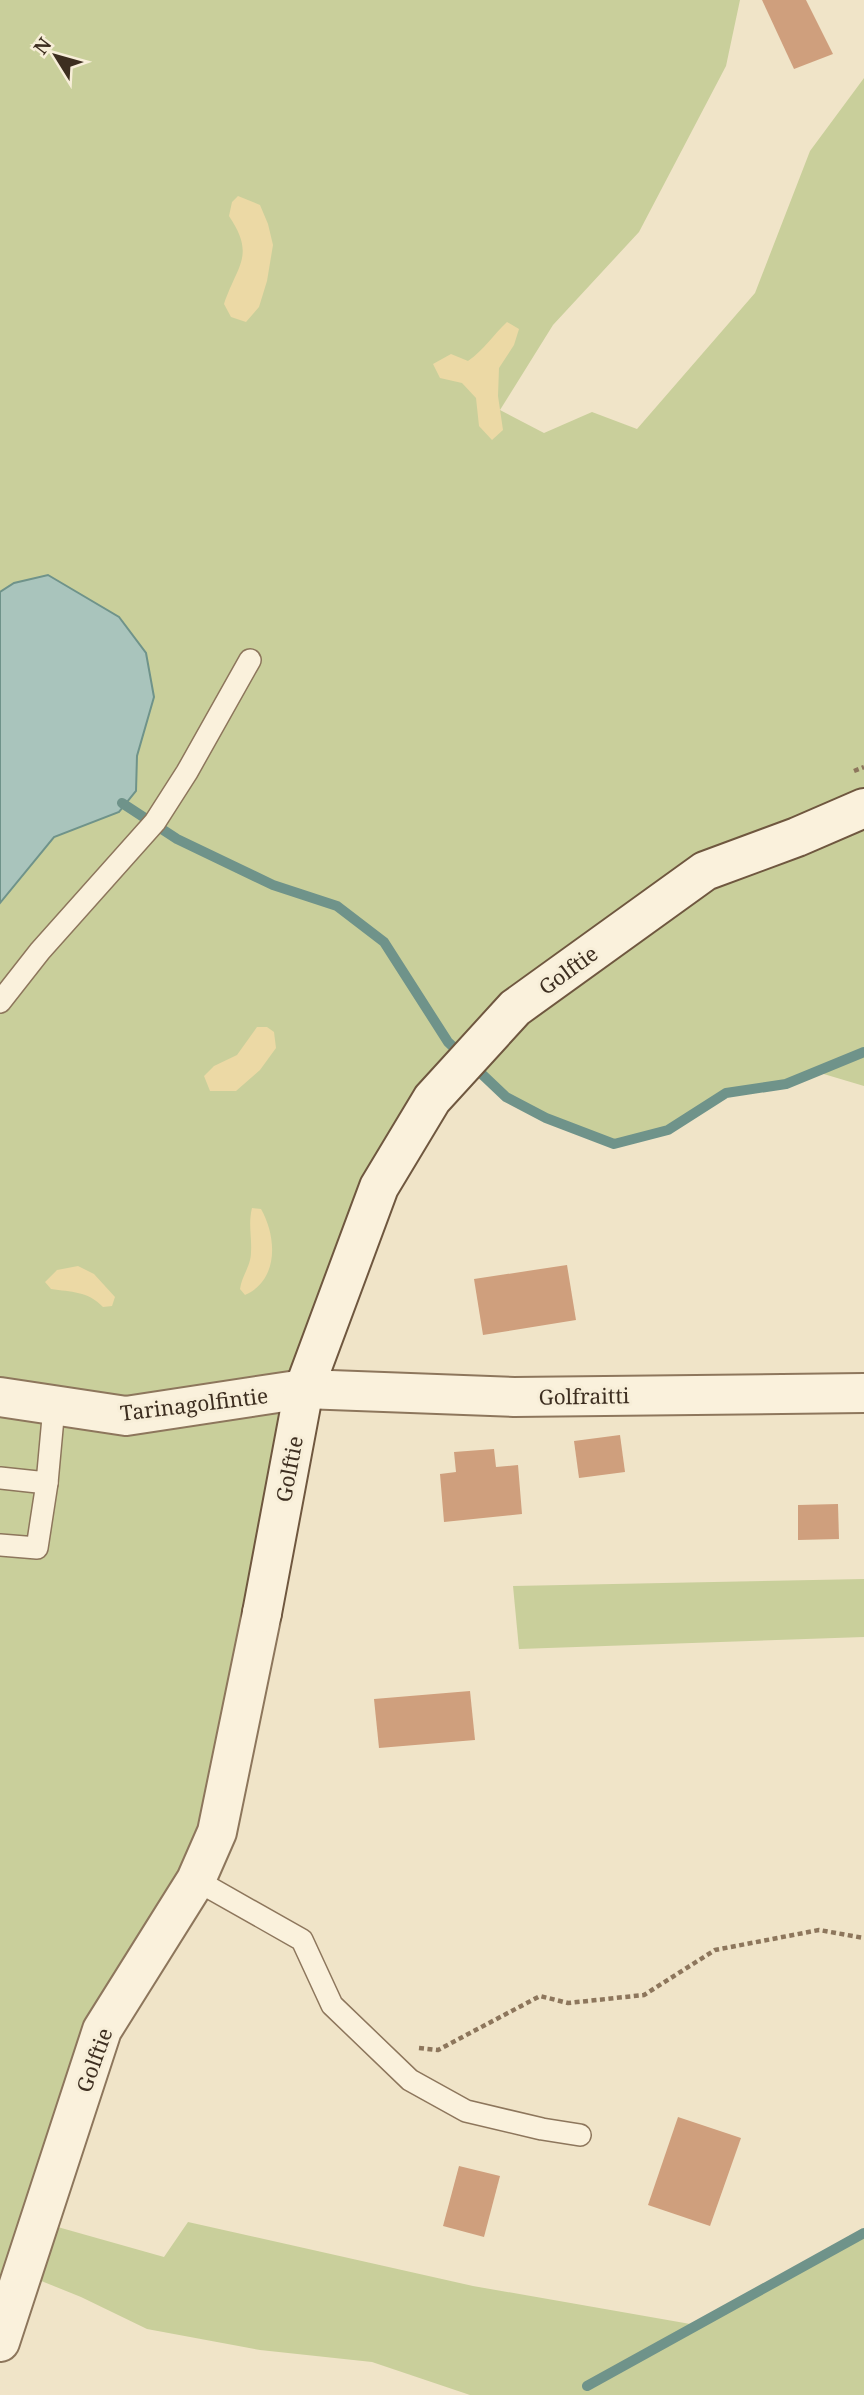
<svg xmlns="http://www.w3.org/2000/svg" width="864" height="2395" font-family="'Noto Serif',serif">
	<style>
		.green { fill: #c9cf9b }
		.sand { fill: #ecd9a5 }
		.water { fill: #a9c4bc; stroke: #6f938a; stroke-width: 2 }
		.lines { fill: none; stroke-linecap: round; stroke-linejoin: round }
		.stream { stroke: #6f938a; stroke-width: 10 }
		.building { fill: #cf9f7d }
		.lane-casing { stroke: #8d765c; stroke-width: 24 }
		.street-casing { stroke: #8d765c; stroke-width: 42 }
		.secondary-casing { stroke: #6f573f; stroke-width: 42 }
		.path { stroke: #8d765c; stroke-width: 4.5; stroke-dasharray: 5 3.5; stroke-linecap: butt }
		.lane { stroke: #faf1dc; stroke-width: 21 }
		.street { stroke: #faf1dc; stroke-width: 38 }
		.secondary { stroke: #faf1dc; stroke-width: 38 }
		.labels { text-anchor: middle; dominant-baseline: central; stroke-width: 6; stroke-linejoin: round; paint-order: stroke }
		.street-label { font-size: 21px; fill: #3d2e20; stroke: #f7eed8 }
	</style>
	<rect width="100%" height="100%" fill="#f0e4c8"/>
	<!-- green -->
	<g class="green">
		<polygon points="0,0 740,0 726,66 639,232 553,325 500,410 544,433 592,412 637,429 755,293 810,151 864,78 864,1086 817,1072 768,1087 726,1093 668,1130 614,1144 546,1118 506,1097 467,1059 432,1099 304,1389 217,1832 102,2030 40,2222 164,2257 188,2222 473,2286 696,2325 864,2233 864,2395 470,2395 372,2362 260,2350 147,2329 81,2297 24,2274 0,2342"/>
		<polygon points="864,1579 864,1637 519,1649 513,1586"/>
	</g>
	<!-- sand -->
	<g class="sand">
		<path d="M238,196l22,9 8,19 5,21 -6,36 -8,26 -13,15 -15,-5 -7,-13c13,-39 32,-48 5,-88l3,-14z"/>
		<path d="M507,322l12,7 -5,16 -15,23 -1,28 5,34 -11,10 -13,-14 -3,-28 -14,-15 -22,-5 -7,-14 18,-10 17,7c16,-11 25,-26 39,-39z"/>
		<polygon points="257,1027 267,1027 274,1032 276,1048 260,1070 236,1091 210,1091 204,1076 214,1066 237,1055"/>
		<path d="M252,1208l9,1c16,28 18,71 -16,86l-5,-6c2,-14 11,-23 11,-37 1,-15 -3,-28 1,-44z"/>
		<path d="M78,1266l16,8 21,23 -3,9 -9,1c-15,-16 -32,-15 -52,-18l-6,-7 12,-12z"/>
	</g>
	<!-- water -->
	<polygon class="water" points="48,575 119,617 146,653 154,697 137,756 136,791 119,812 54,837 0,903 0,592 14,583"/>
	<g class="lines">
		<!-- stream -->
		<g class="stream">
			<polyline points="122,803 177,839 273,885 337,906 384,942 448,1042 506,1097 546,1118 614,1144 668,1130 726,1093 786,1084 864,1052"/>
			<polyline points="587,2386 864,2233"/>
		</g>
	</g>
	<!-- building -->
	<g class="building">
		<polygon points="762,0 806,0 833,54 794,69"/>
		<polygon points="567,1265 576,1320 483,1335 474,1279"/>
		<polygon points="620,1435 625,1472 579,1478 574,1441"/>
		<polygon points="494,1449 496,1467 518,1465 522,1514 444,1522 440,1474 456,1472 454,1452"/>
		<polygon points="838,1504 839,1539 798,1540 798,1505"/>
		<polygon points="470,1691 475,1740 379,1748 374,1699"/>
		<polygon points="678,2117 741,2138 710,2226 648,2205"/>
		<polygon points="459,2166 500,2176 484,2237 443,2226"/>
	</g>
	<g class="lines">
		<defs>
			<g id="lane">
				<polyline points="0,1002 40,951 155,822 187,772 250,660"/>
				<polyline points="0,1478 47,1483 54,1407"/>
				<polyline points="0,1545 37,1548 47,1483"/>
				<polyline points="196,1880 302,1940 332,2005 410,2080 466,2111 542,2129 580,2135"/>
			</g>
			<g id="street">
				<polyline points="0,1397 126,1416 304,1389 514,1397 864,1393"/>
				<polyline points="0,2342 102,2030 196,1880 217,1832 262,1613"/>
			</g>
			<polyline id="secondary" points="262,1613 304,1389 379,1187 432,1099 515,1008 705,871 797,837 864,808"/>
		</defs>
		<!-- lane casing -->
		<use href="#lane" class="lane-casing"/>
		<!-- street casing -->
		<use href="#street" class="street-casing"/>
		<!-- secondary casing -->
		<use href="#secondary" class="secondary-casing"/>
		<!-- path -->
		<g class="path">
			<polyline points="854,771 864,767"/>
			<polyline points="419,2048 438,2050 540,1996 568,2003 644,1995 715,1950 819,1930 864,1938"/>
		</g>
		<!-- lane -->
		<use href="#lane" class="lane"/>
		<!-- street -->
		<use href="#street" class="street"/>
		<!-- secondary -->
		<use href="#secondary" class="secondary"/>
	</g>
	<g class="labels">
		<!-- street labels -->
		<g class="street-label">
			<text transform="translate(568 970) rotate(-36)">Golftie</text>
			<text transform="translate(584 1396) rotate(-1)">Golfraitti</text>
			<text transform="translate(194 1404) rotate(-7)">Tarinagolfintie</text>
			<text transform="translate(289 1469) rotate(-79)">Golftie</text>
			<text transform="translate(94 2060) rotate(-70)">Golftie</text>
		</g>
	</g>
	<!-- north arrow -->
	<g transform="translate(56 56) rotate(307)" stroke="#f7eed8" stroke-width="5" paint-order="stroke">
	<path d="M0-5L12 26L0 18L-12 26Z" fill="#3d2e20"/>
	<text y="-10" font-size="19" font-weight="bold" text-anchor="middle" fill="#3d2e20">N</text>
	</g>
</svg>
